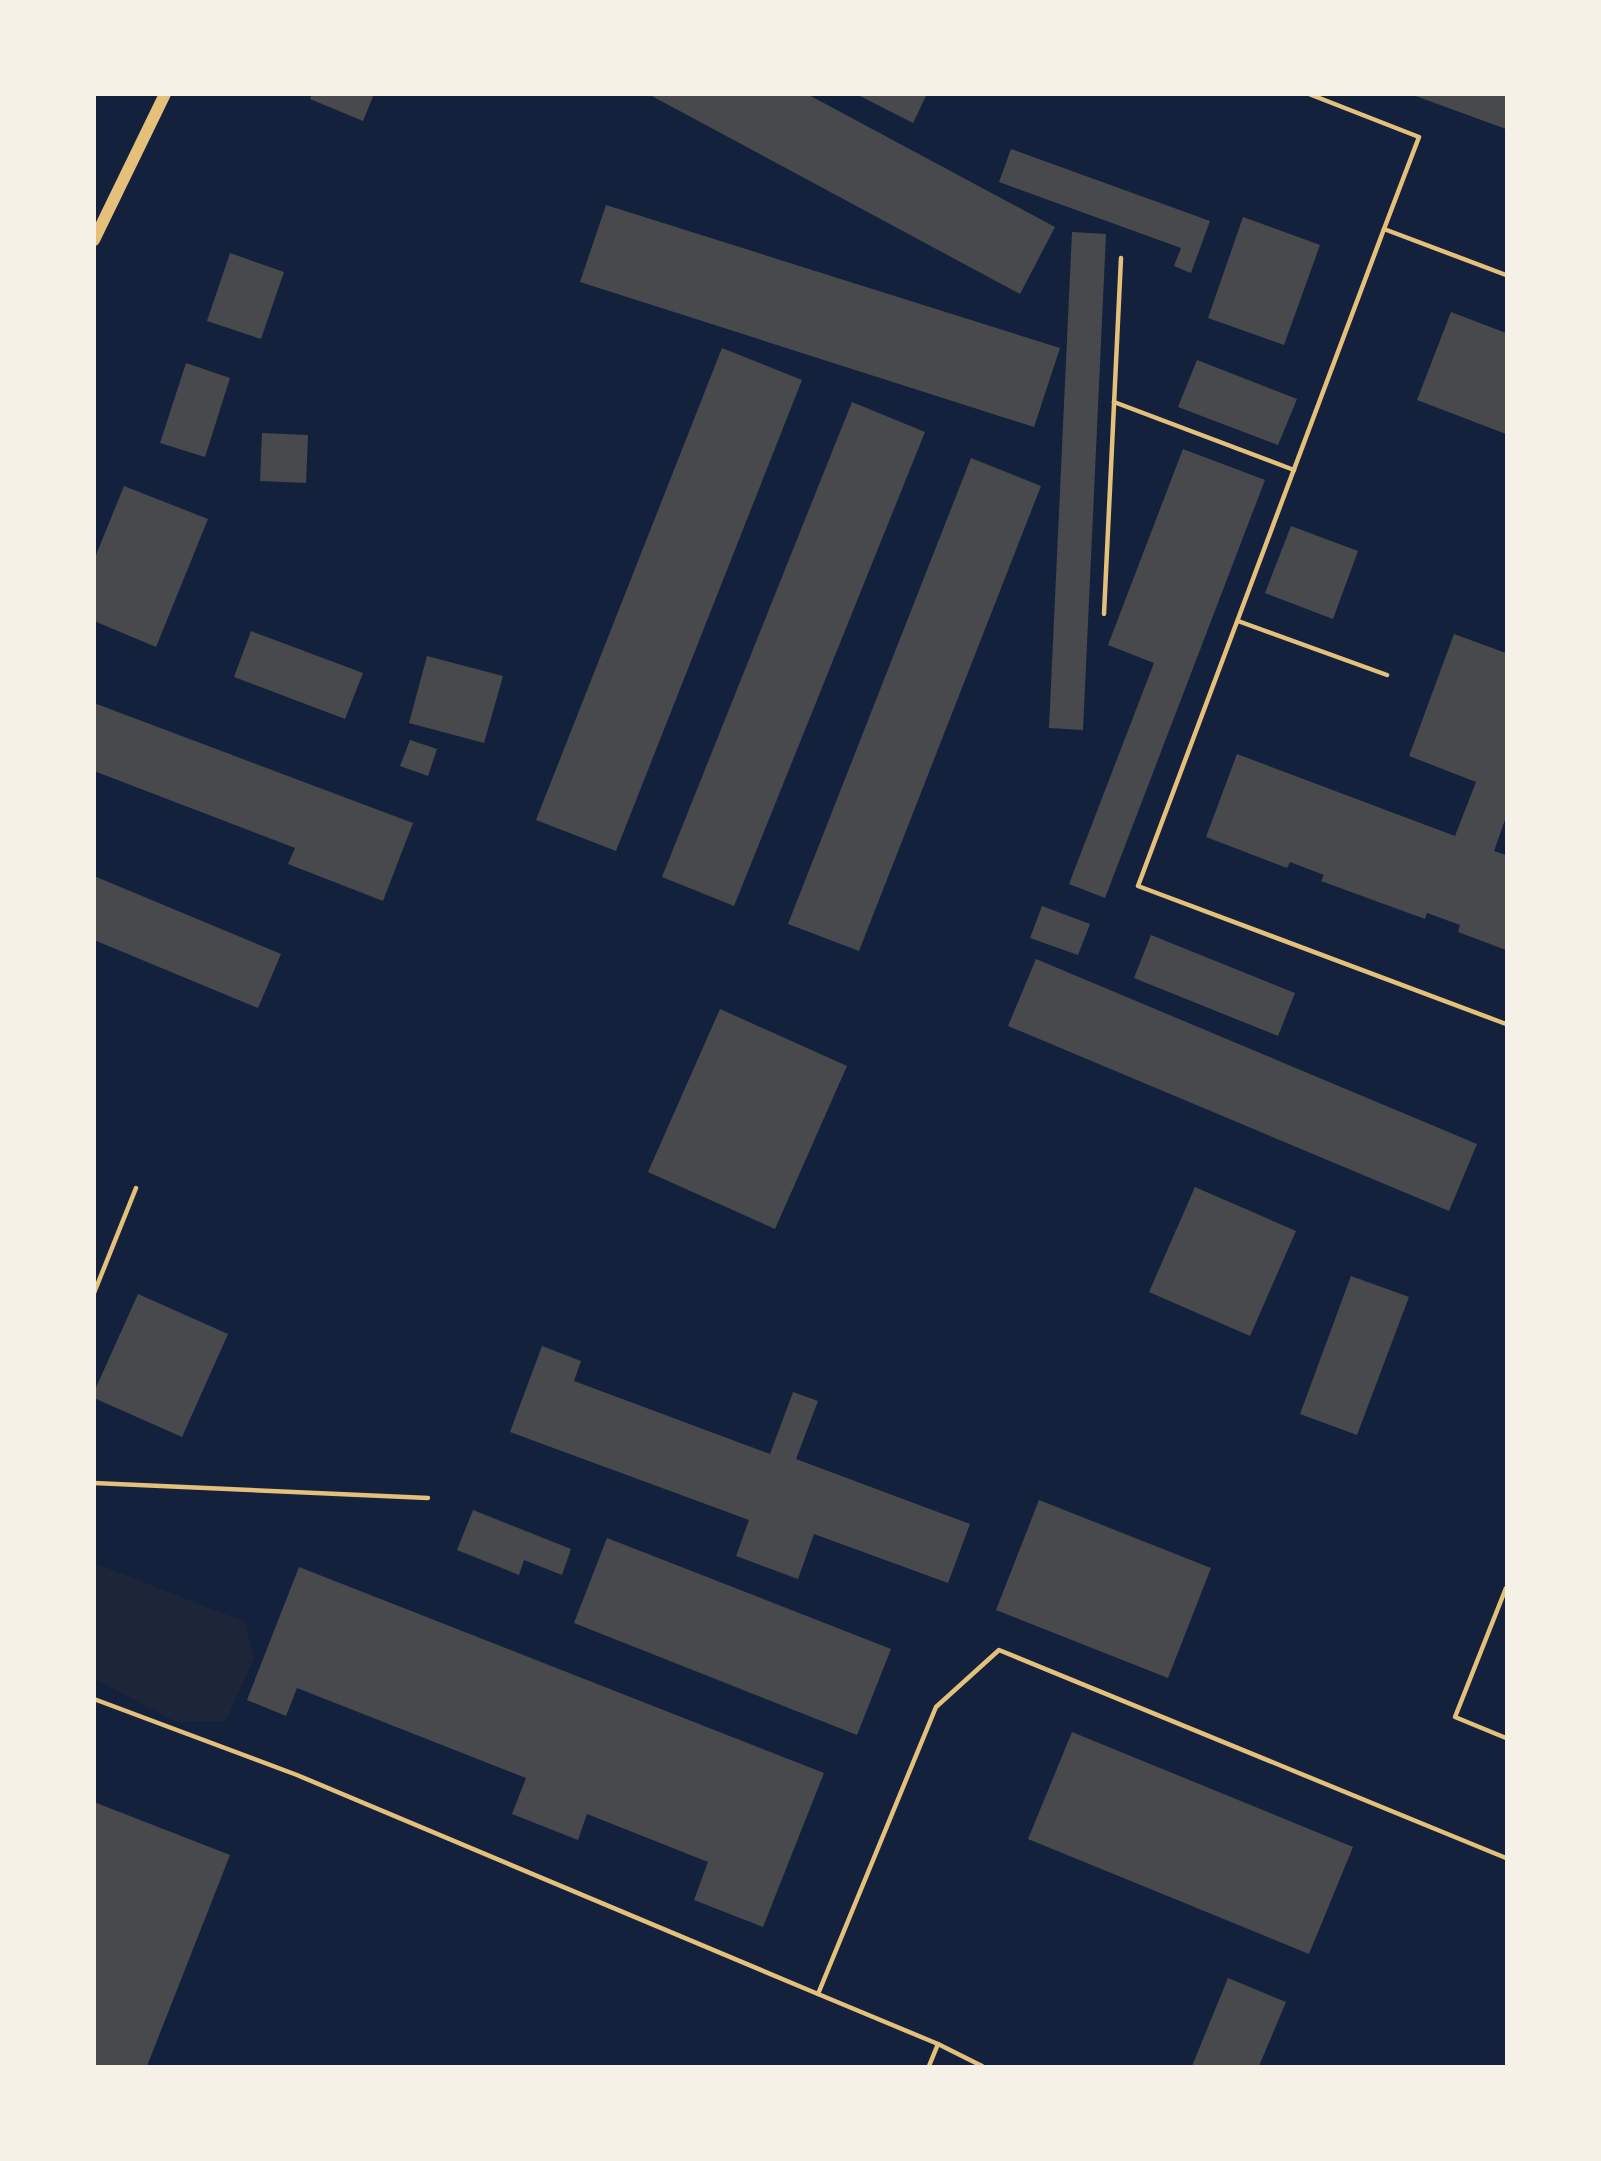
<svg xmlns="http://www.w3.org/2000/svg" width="1601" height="2161" font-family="'Work Sans',sans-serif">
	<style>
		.green { fill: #1d2539 }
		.building { fill: #48494c }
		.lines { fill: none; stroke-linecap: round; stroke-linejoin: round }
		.service { stroke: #e5c07b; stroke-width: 4.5 }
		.secondary { stroke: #e5c07b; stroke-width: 12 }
	</style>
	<rect width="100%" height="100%" fill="#14213d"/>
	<!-- green -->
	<polygon class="green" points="97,1564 245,1622 254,1658 226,1721 176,1722 95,1679 94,1565"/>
	<!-- building -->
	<g class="building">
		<polygon points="312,94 374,94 363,121 310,99"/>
		<polygon points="648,94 807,94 1055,227 1020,294"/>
		<polygon points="856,94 927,94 913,123"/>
		<polygon points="1413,94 1506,94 1506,129 1413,95"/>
		<polygon points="1011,149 1210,221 1191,273 1174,266 1181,248 999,182"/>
		<polygon points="606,205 1060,348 1034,427 580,282"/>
		<polygon points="1243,217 1320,245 1284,345 1208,318"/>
		<polygon points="1072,232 1106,234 1083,730 1049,728"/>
		<polygon points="230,253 284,272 261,339 207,321"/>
		<polygon points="1451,312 1506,333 1506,434 1417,400"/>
		<polygon points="722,348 802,380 616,851 536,820"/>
		<polygon points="1197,360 1297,399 1278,445 1178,407"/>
		<polygon points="186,363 230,378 205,457 160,443"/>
		<polygon points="852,402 925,432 734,906 662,877"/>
		<polygon points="262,433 308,435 306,483 260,481"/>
		<polygon points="1183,449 1265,480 1105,898 1069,884 1154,663 1108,645"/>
		<polygon points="971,458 1041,486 859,951 788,924"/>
		<polygon points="124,486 208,519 156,647 94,621 94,560"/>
		<polygon points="1291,526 1358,551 1333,619 1265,593"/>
		<polygon points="251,631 363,673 345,719 234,677"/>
		<polygon points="1454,634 1506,653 1506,817 1494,851 1506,855 1506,950 1458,932 1460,925 1427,913 1425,919 1321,881 1324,875 1290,862 1287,868 1206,837 1237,754 1455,836 1476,782 1409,756"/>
		<polygon points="427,656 503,676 484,743 409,723"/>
		<polygon points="94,703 413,823 383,901 288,864 295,848 94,771"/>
		<polygon points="410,740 437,749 428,776 400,766"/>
		<polygon points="94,876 281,954 258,1008 94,940"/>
		<polygon points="1042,906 1090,924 1078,955 1030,938"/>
		<polygon points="1151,935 1295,993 1278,1036 1134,978"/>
		<polygon points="1036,959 1477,1144 1449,1211 1008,1026"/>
		<polygon points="720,1009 847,1066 775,1229 648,1172"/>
		<polygon points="1195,1187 1296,1231 1250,1336 1149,1292"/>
		<polygon points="1351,1276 1409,1297 1357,1435 1300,1414"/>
		<polygon points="138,1294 228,1334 182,1437 94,1398 94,1392"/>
		<polygon points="542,1346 581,1361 574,1381 770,1454 793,1392 818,1401 796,1459 970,1524 948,1583 814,1534 798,1579 736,1556 749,1520 510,1432"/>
		<polygon points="1039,1500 1211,1568 1168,1678 996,1610"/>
		<polygon points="473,1510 571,1549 562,1575 524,1560 519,1575 457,1550"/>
		<polygon points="607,1538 891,1649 857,1735 574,1623"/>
		<polygon points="299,1567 824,1773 763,1927 694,1900 708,1862 587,1814 578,1840 512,1814 526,1778 297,1688 286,1716 247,1700"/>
		<polygon points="1072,1732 1353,1847 1309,1954 1028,1839"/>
		<polygon points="94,1802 230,1855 147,2066 94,2066"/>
		<polygon points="1228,1978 1286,2002 1259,2066 1192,2066"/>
	</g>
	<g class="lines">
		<!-- service -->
		<g class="service">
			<polyline points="1309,94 1419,137 1384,229 1506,275"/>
			<polyline points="1384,229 1138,886 1506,1024"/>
			<polyline points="1114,402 1294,470"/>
			<polyline points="1104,614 1121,258"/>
			<polyline points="1238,621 1387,675"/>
			<polyline points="94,1293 136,1188"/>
			<polyline points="94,1483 428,1498"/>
			<polyline points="1506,1588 1455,1717 1506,1738"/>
			<polyline points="94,1699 297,1775 818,1994"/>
			<polyline points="929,2066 938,2044"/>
			<polyline points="982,2066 938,2044 818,1994 936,1707 999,1650 1506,1858"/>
		</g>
		<!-- secondary -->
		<polyline class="secondary" points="94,240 165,94"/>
	</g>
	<!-- border -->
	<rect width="1601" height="2161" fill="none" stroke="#f6f1e7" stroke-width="192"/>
</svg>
